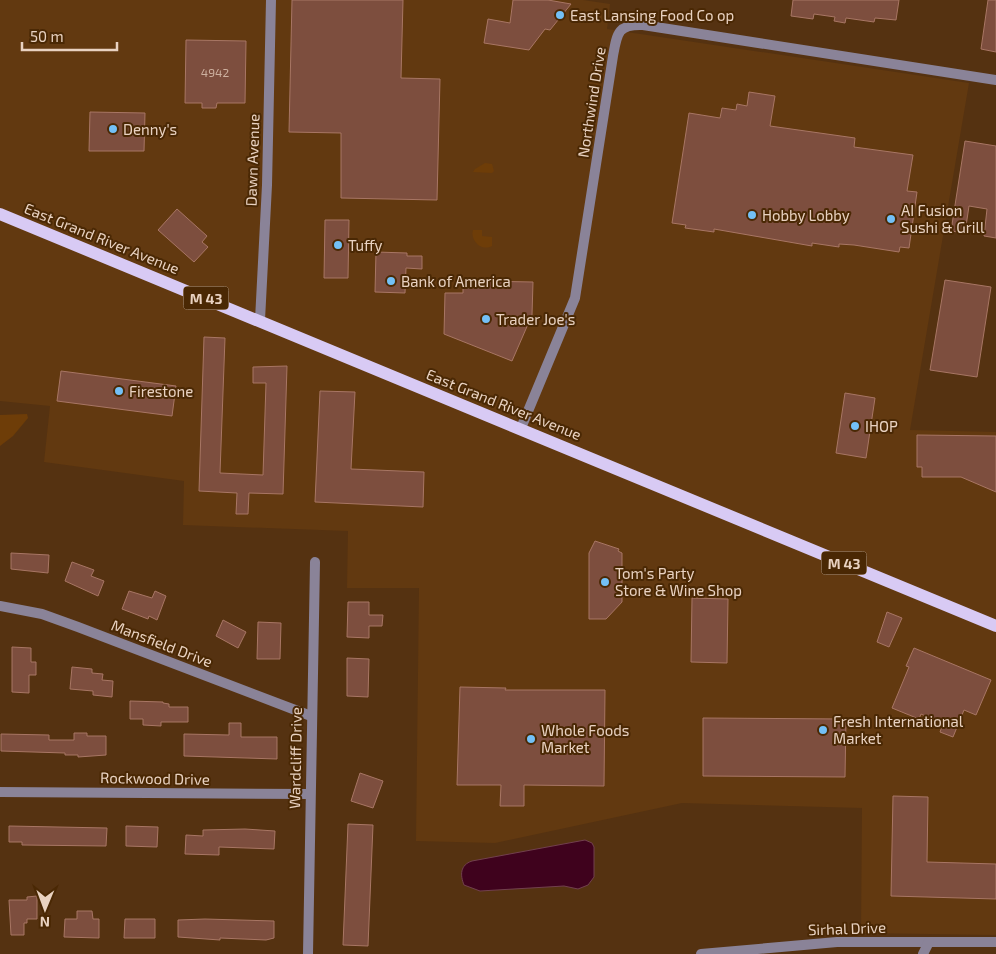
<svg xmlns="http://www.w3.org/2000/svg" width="996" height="954" font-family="'Exo 2',sans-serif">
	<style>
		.built { fill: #623910 }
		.green { fill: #6e3d08 }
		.water { fill: #3f021d; stroke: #72404e }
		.building { fill: #7d4e3e; stroke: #a87664 }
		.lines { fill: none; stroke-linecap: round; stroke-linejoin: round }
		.minor { stroke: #8a8398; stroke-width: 10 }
		.primary { stroke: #d8caf4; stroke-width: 12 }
		.poi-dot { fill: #73c0f6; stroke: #4a2804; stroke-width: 2 }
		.labels { text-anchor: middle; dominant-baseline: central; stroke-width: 4; stroke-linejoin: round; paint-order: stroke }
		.number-label { font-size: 12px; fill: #ceb1a0 }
		.shield { fill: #4a2804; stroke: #b99f88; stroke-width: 1 }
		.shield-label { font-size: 14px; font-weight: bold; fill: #e9d2c1 }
		.poi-label { font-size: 15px; fill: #e9d2c1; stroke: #4a2804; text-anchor: start }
		.street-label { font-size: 15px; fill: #e9d2c1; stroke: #4a2804 }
	</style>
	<rect width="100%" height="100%" fill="#553211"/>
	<!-- built -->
	<polygon class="built" points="0,0 583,0 610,4 607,29 969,83 910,430 996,432 996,935 861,933 862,808 682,803 495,843 416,841 419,588 347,588 348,531 183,525 184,481 44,462 50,406 0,401"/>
	<!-- green -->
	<g class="green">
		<polygon points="485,163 492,164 494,171 492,173 473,172 475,169"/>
		<path d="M473,230h9v6l10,1v9c-11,6 -22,-6 -19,-16z"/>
		<polygon points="27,414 28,418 13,436 0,446 0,415"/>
	</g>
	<!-- water -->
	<path class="water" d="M585,840l7,3 2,4v30l-6,8 -10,4 -14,-3 -84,5 -16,-6c-4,-10 -4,-20 8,-24z"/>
	<!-- building -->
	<g class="building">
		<polygon points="292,0 403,0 401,78 440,79 437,200 341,198 341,133 289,132"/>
		<polygon points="513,0 548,0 571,4 550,30 545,29 529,50 484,43 488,19 510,23"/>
		<polygon points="793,0 899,0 896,20 875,18 874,22 846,18 845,23 834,21 835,17 814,14 813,19 791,16"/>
		<polygon points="988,0 996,0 996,52 981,49"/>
		<polygon points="186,40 246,41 245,103 217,103 216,108 202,108 202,103 185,103"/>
		<polygon points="749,92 775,96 770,126 855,138 854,147 913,155 907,191 917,192 909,248 900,247 899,252 854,245 839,244 839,247 812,243 812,246 714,229 714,232 685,228 686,225 672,223 689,113 720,118 722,108 736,110 737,104 747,106"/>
		<polygon points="90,112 145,113 144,151 89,151"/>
		<polygon points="965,141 996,146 996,238 984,236 987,209 969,206 965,233 951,231"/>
		<polygon points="177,209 207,236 202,242 208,247 194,262 158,230"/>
		<polygon points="325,220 349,220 348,278 324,278"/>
		<polygon points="376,252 407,253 407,256 422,256 422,269 406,268 405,293 375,292"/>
		<polygon points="945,280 991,287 977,377 930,370"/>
		<polygon points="479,281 533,282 532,315 512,361 444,334 445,293 463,293 463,285 479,285"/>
		<polygon points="204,337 225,338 220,473 263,475 266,383 253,383 253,367 287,366 283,494 249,493 248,514 236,514 237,493 199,491"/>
		<polygon points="61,371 176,386 172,416 57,401"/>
		<polygon points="320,391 355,392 351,469 424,472 423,507 315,502"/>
		<polygon points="845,393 875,398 866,458 836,453"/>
		<polygon points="917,435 996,436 996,492 961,477 922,477 922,467 917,467"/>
		<polygon points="595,541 619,549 618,551 622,553 622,602 606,619 589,619 589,553"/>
		<polygon points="11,553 49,555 48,573 11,569"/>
		<polygon points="72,562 94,570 91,576 104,581 98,596 65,581"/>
		<polygon points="129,591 152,598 155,591 166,596 157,620 149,616 148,619 122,609"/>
		<polygon points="692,598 728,599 727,663 691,662"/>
		<polygon points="348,602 369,602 369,615 383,615 382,626 369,626 369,638 347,637"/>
		<polygon points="887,612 902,618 889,647 877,642"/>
		<polygon points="223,620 246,632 238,648 216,636"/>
		<polygon points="258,622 281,623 280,659 257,659"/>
		<polygon points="12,647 31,648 31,662 36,662 36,675 29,675 29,693 12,692"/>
		<polygon points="914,648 991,680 976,715 964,710 953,737 940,732 943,724 921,714 919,719 892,708 909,667 906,666"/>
		<polygon points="347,658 369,659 368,697 347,696"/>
		<polygon points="72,667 92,669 92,673 103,674 102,680 113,681 112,697 93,695 93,691 70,689"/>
		<polygon points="460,687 506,688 505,690 605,690 604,786 524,785 524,806 500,806 501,785 457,785"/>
		<polygon points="130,701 163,702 163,703 169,704 169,707 188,707 188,722 161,722 161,726 143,725 143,719 130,719"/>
		<polygon points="703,718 846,719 845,777 703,776"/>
		<polygon points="229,723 241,723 241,737 277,737 277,759 184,756 184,734 229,735"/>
		<polygon points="74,733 87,733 87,736 106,736 106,755 78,757 78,755 65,755 65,753 1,751 1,734 49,735 49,740 74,740"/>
		<polygon points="360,773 383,781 373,808 351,801"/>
		<polygon points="893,796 928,797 927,862 996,864 996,899 891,896"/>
		<polygon points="348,824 373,825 368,946 343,945"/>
		<polygon points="9,826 107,828 106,846 22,845 22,842 9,842"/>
		<polygon points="126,826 158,827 157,847 126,846"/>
		<polygon points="245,829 275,831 274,849 219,847 219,855 185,854 186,835 203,836 203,830"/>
		<polygon points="37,896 37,919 27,919 27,923 24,923 24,935 11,935 9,900 27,900 27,897"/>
		<polygon points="77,911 92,911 93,919 99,919 99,938 64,937 65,919 77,919"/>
		<polygon points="125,919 155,919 155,938 124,938"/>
		<polygon points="205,919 274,921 274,938 266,940 220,938 220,940 178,937 178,920"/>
	</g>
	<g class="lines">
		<!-- minor -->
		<g class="minor">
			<polyline points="260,320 267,185 271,0"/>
			<path d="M521,428l54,-130 38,-242c4,-23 5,-32 30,-31l353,55"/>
			<polyline points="0,606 42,614 78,627 311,716"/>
			<polyline points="0,792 310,794"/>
			<polyline points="308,954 315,562"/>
			<polyline points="701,954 837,942 996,942"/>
			<polyline points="923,954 929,942"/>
		</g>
		<!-- primary -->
		<polyline class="primary" points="0,214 996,626"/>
	</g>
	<!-- markers -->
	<g class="poi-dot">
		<circle cx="560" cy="15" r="5"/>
		<circle cx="113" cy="129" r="5"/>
		<circle cx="752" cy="215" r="5"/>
		<circle cx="891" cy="219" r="5"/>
		<circle cx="338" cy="245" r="5"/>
		<circle cx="391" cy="281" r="5"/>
		<circle cx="486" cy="319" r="5"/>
		<circle cx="119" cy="391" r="5"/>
		<circle cx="855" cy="426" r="5"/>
		<circle cx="605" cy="582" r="5"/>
		<circle cx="823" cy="730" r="5"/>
		<circle cx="531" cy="739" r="5"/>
	</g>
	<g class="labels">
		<!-- number labels -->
		<g class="number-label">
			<text x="215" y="72">4942</text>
		</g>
		<!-- shield labels -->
		<g class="shield">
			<rect x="183.5" y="286.5" width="45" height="23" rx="4"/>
			<rect x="821.5" y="551.5" width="45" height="23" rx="4"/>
		</g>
		<g class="shield-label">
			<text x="206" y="298">M 43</text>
			<text x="844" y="563">M 43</text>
		</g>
		<!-- poi labels -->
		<g class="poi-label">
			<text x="570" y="15">East Lansing Food Co op</text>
			<text x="123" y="129">Denny's</text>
			<text x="901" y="210">AI Fusion<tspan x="901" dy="17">Sushi &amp; Grill</tspan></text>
			<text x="762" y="215">Hobby Lobby</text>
			<text x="348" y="245">Tuffy</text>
			<text x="401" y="281">Bank of America</text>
			<text x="496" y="319">Trader Joe's</text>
			<text x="129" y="391">Firestone</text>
			<text x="865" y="426">IHOP</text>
			<text x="615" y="573">Tom's Party<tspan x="615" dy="17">Store &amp; Wine Shop</tspan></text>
			<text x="833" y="721">Fresh International<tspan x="833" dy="17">Market</tspan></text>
			<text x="541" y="730">Whole Foods<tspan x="541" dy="17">Market</tspan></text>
		</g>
		<!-- street labels -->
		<g class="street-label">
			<text transform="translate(591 102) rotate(-81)">Northwind Drive</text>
			<text transform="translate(252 160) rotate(-88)">Dawn Avenue</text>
			<text transform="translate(102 238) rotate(22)">East Grand River Avenue</text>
			<text transform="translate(504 404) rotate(22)">East Grand River Avenue</text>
			<text transform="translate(162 643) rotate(21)">Mansfield Drive</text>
			<text transform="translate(295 758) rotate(-89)">Wardcliff Drive</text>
			<text transform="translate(155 778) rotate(1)">Rockwood Drive</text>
			<text transform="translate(847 928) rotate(-2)">Sirhal Drive</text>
		</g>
	</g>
	<!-- north arrow -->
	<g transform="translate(45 909) rotate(181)" stroke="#4a2804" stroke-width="4" paint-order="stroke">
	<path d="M0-4L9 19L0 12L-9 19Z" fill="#e9d2c1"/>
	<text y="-8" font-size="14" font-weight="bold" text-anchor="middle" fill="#e9d2c1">N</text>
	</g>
	<!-- scale -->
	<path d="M22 42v8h95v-8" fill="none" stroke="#e9d2c1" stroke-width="2.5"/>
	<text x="30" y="42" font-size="15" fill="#e9d2c1" stroke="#4a2804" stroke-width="4" paint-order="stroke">50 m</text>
</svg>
